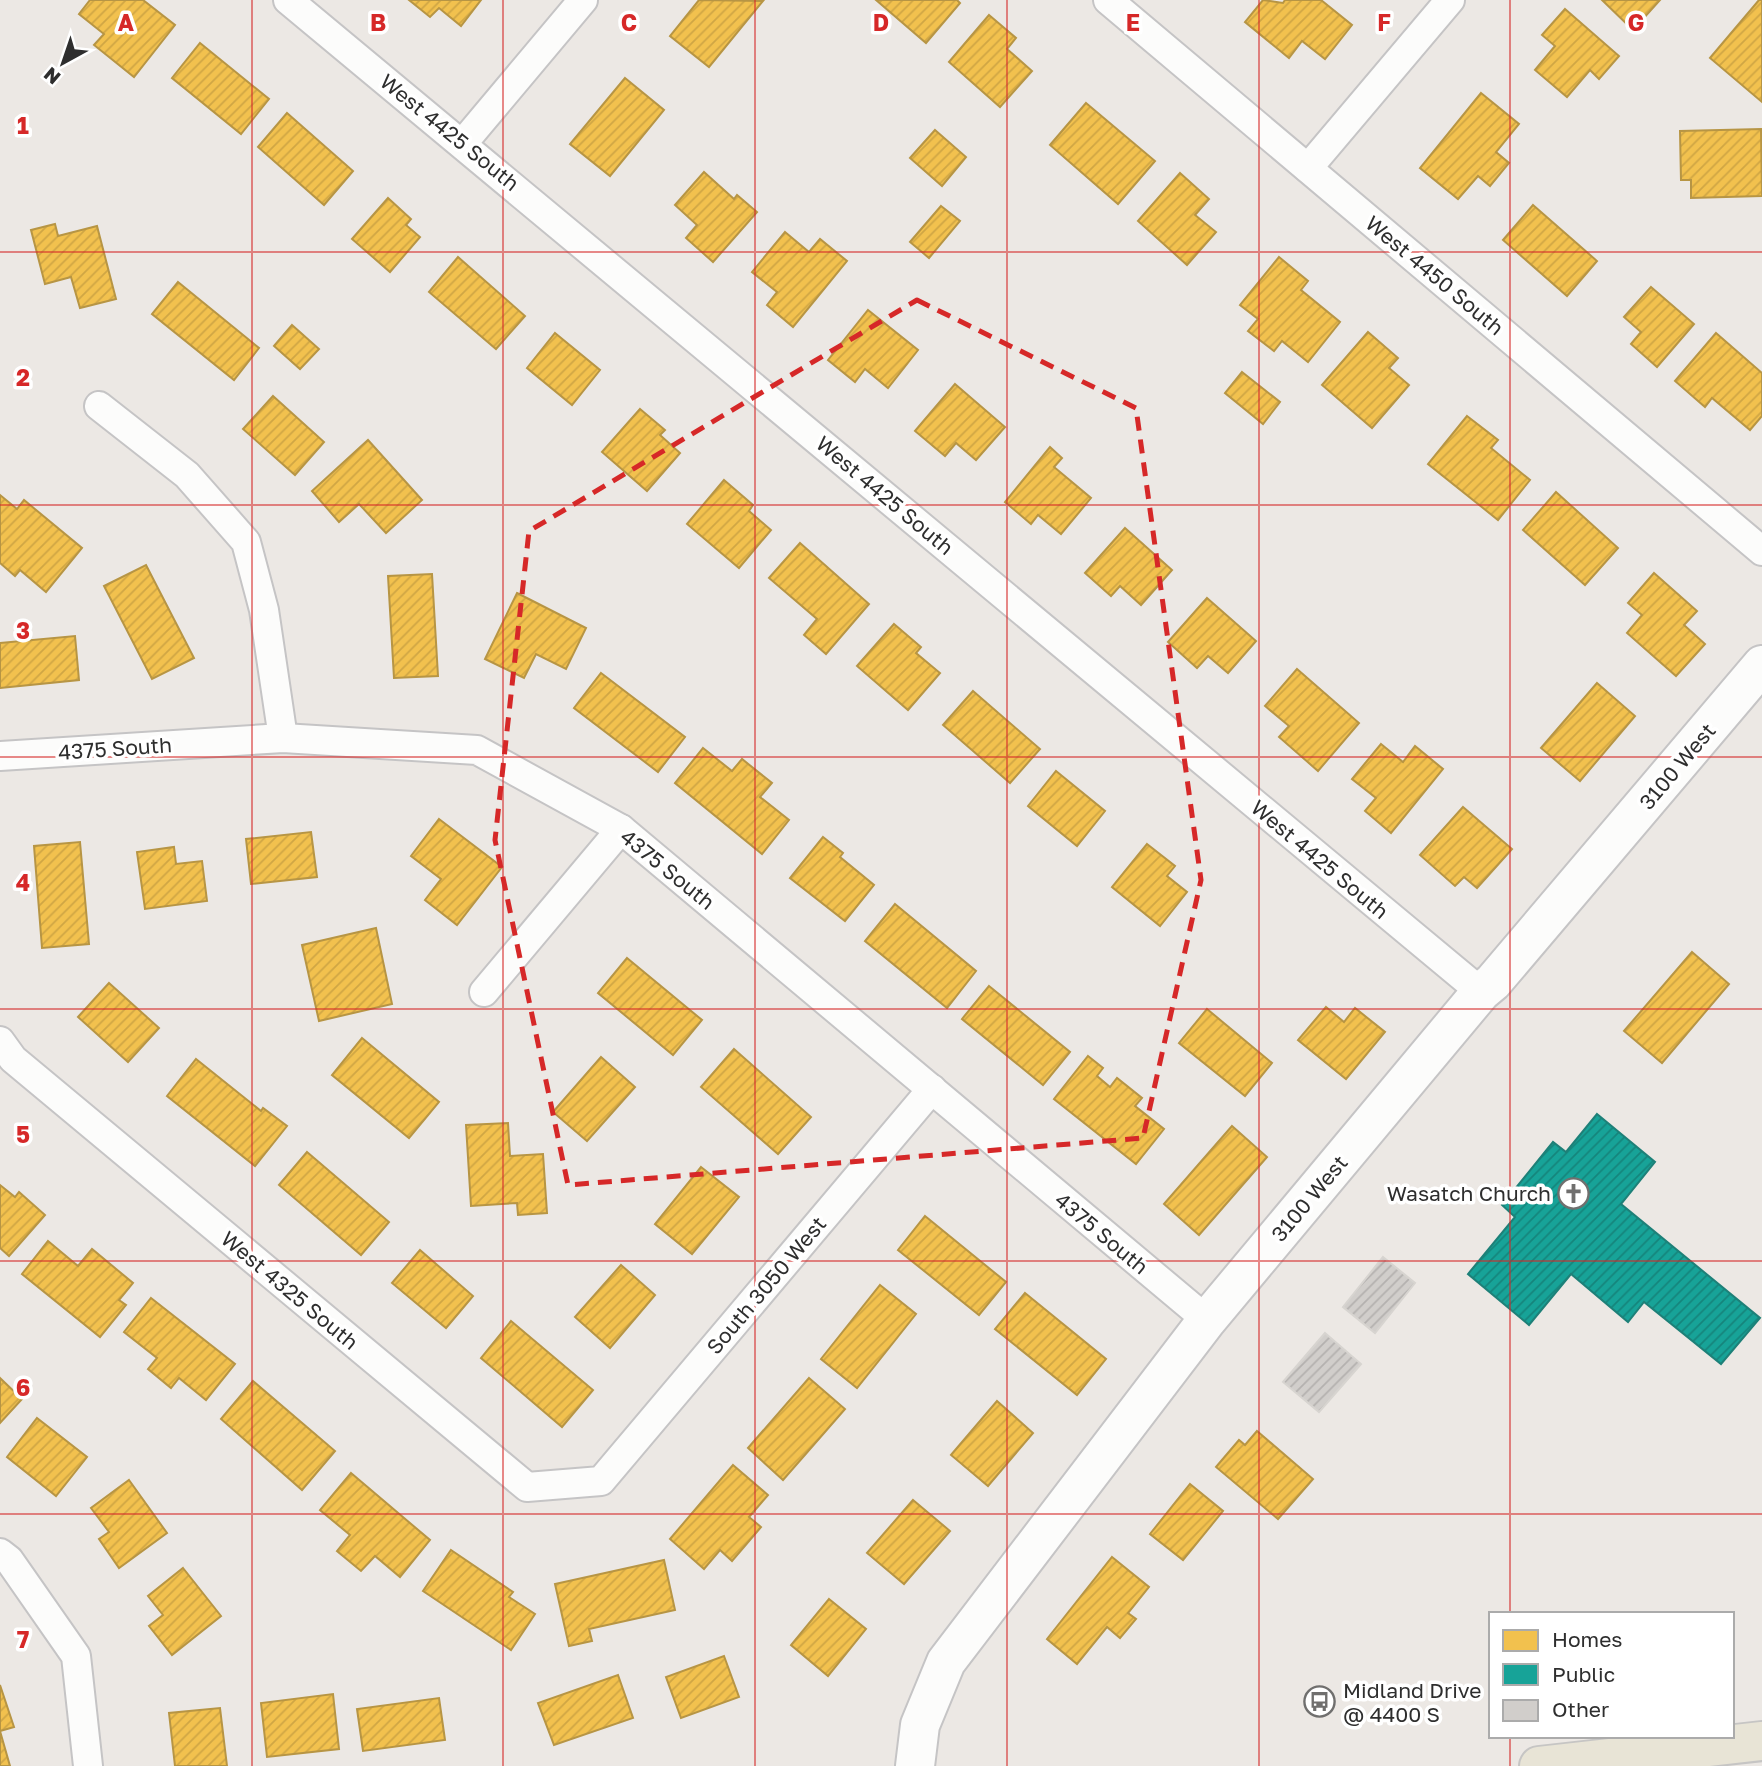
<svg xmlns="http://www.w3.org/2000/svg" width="1762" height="1766" font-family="'Golos Text',sans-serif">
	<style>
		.homes { fill: url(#homes-hatch); stroke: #b79544; stroke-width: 2 }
		.public { fill: url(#public-hatch); stroke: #1e8078; stroke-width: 2 }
		.building { fill: url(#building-hatch); stroke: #d7d4d0; stroke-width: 2 }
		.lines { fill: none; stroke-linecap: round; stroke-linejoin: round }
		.street-casing { stroke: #c5c4c5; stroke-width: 32 }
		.secondary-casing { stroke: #c5c4c5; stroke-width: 42 }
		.primary-casing { stroke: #c6c5c4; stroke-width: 42 }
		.street { stroke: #fcfcfb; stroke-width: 28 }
		.secondary { stroke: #fcfcfb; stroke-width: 38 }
		.primary { stroke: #e8e4d6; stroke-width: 38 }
		.marked { fill: none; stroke: #d62828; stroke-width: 5; stroke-dasharray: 14 9; stroke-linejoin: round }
		.grid { fill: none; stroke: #d62828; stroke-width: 2; stroke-opacity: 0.55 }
		.labels { text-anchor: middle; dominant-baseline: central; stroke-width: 7; stroke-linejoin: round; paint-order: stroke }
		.street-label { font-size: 21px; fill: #2e2e2e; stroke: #fff }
		.poi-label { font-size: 21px; fill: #2e2e2e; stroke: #fff; text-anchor: end }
		.grid-label { font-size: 23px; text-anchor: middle; font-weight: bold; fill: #d62828; stroke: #fff; stroke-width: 7; stroke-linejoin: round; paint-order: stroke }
	</style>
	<defs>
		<pattern id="homes-hatch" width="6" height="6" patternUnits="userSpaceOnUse" patternTransform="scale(1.75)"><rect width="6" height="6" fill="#f2c14e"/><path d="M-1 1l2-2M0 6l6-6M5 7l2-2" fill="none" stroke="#d0a644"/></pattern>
		<pattern id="public-hatch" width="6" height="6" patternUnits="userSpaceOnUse" patternTransform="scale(1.75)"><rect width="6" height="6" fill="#17a398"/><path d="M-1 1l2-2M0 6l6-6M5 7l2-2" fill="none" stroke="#15857c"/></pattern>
		<pattern id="building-hatch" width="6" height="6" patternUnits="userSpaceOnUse" patternTransform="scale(1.75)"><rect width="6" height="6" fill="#d1cecb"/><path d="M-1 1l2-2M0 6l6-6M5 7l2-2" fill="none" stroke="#b4b1af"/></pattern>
	</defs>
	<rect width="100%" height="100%" fill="#ece8e4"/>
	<!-- homes -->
	<g class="homes">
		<polygon points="90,0 143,0 175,25 134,77 94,45 104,34 79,14"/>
		<polygon points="409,0 481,0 461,26 439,8 430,17"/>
		<polygon points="699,0 763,1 709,67 670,36"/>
		<polygon points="876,0 957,0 960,3 926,43"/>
		<polygon points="1263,0 1283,3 1285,0 1321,0 1352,25 1325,59 1302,41 1289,58 1245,22"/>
		<polygon points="1602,0 1660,0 1633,30"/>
		<polygon points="1759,0 1762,0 1762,102 1710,58"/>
		<polygon points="1565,9 1619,56 1599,79 1590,70 1567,97 1535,70 1555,46 1542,35"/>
		<polygon points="989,15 1016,38 1007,49 1032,71 1000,107 949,62"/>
		<polygon points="200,43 269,99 241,134 172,78"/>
		<polygon points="625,78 664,110 610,176 570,144"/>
		<polygon points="1481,93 1519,124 1496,152 1509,163 1490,186 1478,176 1458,199 1420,168"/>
		<polygon points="1086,103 1155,161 1118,204 1050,145"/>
		<polygon points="287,113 353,171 324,205 258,147"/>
		<polygon points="1761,129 1762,196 1691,198 1691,180 1681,180 1680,131"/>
		<polygon points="935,130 966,157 942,186 910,158"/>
		<polygon points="704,172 734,199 737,195 757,212 713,262 686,238 697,225 675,205"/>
		<polygon points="1180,173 1209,199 1195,215 1216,232 1187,265 1138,221"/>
		<polygon points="388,198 411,219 406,225 420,237 390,272 352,239"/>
		<polygon points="1533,205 1597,261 1567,296 1503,240"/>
		<polygon points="941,206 960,221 929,258 910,242"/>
		<polygon points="55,224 58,236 97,226 116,299 80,308 71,277 45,284 31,230"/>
		<polygon points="785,232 809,252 820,239 847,261 793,327 767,305 777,292 752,272"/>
		<polygon points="458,257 525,316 496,349 429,292"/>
		<polygon points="1279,257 1308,281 1301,290 1340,322 1308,362 1282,341 1274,351 1248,331 1258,319 1240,305"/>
		<polygon points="178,282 259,348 234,380 152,314"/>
		<polygon points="1651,287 1694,324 1657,367 1631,344 1641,332 1624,317"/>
		<polygon points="868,310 918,350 888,388 865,369 855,382 828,360"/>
		<polygon points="292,325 319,349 300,369 274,346"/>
		<polygon points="1368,332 1398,358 1389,368 1409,385 1372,428 1322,385"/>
		<polygon points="555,333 600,370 572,405 527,368"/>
		<polygon points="1716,333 1762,373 1762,416 1750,430 1712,398 1705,407 1675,381"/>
		<polygon points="1242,372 1280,402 1263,424 1225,393"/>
		<polygon points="955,384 1005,427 976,460 956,443 945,456 915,431"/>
		<polygon points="273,396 324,442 295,475 243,429"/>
		<polygon points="640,409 665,430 660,435 680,453 647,491 602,452"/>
		<polygon points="1467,416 1498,440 1491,448 1530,480 1498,520 1428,464"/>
		<polygon points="368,440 422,500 386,533 359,504 339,522 312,491"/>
		<polygon points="1050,447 1062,458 1054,467 1091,498 1061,534 1038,515 1031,524 1005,502"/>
		<polygon points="724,480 753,505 749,511 771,530 739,568 687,524"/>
		<polygon points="1556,492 1618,548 1585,585 1523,530"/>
		<polygon points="0,495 17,509 24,500 82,548 46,592 20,570 15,576 0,563"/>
		<polygon points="1125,528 1172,570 1141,605 1120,586 1111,596 1085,573"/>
		<polygon points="800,543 869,604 826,654 804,635 817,619 769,578"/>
		<polygon points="146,565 194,658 152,679 104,586"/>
		<polygon points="1654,573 1697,611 1684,625 1705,644 1676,676 1627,633 1642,615 1628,603"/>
		<polygon points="432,574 438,676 394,678 388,576"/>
		<polygon points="517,593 586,628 566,669 536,654 524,678 485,659"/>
		<polygon points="1207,598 1256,641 1228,673 1208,656 1197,668 1168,642"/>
		<polygon points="894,624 921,647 916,653 940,673 908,710 857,666"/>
		<polygon points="75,636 79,680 0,688 0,643"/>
		<polygon points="1297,669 1359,723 1318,771 1279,737 1289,726 1265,706"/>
		<polygon points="601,673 685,737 658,772 574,708"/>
		<polygon points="1597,683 1635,716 1580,781 1541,748"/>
		<polygon points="973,691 1040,749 1010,783 943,725"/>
		<polygon points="1381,744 1403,762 1415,746 1443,769 1391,833 1365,811 1376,798 1352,779"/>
		<polygon points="703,748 732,771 742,759 772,783 760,797 789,820 762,854 675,783"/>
		<polygon points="1056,771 1105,811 1077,846 1028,806"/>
		<polygon points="1463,807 1512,849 1477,888 1464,877 1455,886 1420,855"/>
		<polygon points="439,819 502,867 457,925 425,900 441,879 411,856"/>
		<polygon points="311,832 317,877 251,884 246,839"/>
		<polygon points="823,837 843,853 840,857 874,885 845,921 790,878"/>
		<polygon points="80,842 89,944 42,948 34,846"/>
		<polygon points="1147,844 1175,866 1167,876 1187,892 1160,926 1112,887"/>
		<polygon points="174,847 176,864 202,861 207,901 145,909 137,852"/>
		<polygon points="895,904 976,971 947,1008 865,941"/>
		<polygon points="376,928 392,1004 319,1021 302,945"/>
		<polygon points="1692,952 1729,984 1662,1063 1624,1031"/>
		<polygon points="627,958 702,1020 673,1055 598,993"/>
		<polygon points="109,983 159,1028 128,1062 78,1017"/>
		<polygon points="989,986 1070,1052 1043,1085 962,1019"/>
		<polygon points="1326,1007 1344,1022 1355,1008 1385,1032 1346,1079 1298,1040"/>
		<polygon points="1207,1009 1272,1063 1245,1096 1179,1043"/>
		<polygon points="362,1038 439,1102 409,1138 332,1075"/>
		<polygon points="734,1049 811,1117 778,1154 701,1087"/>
		<polygon points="1088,1056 1103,1068 1097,1076 1110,1087 1117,1078 1142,1098 1135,1106 1164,1129 1136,1164 1054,1099"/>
		<polygon points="601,1057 635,1087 587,1141 553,1112"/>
		<polygon points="196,1059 261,1111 263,1108 287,1126 255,1166 167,1096"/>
		<polygon points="508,1123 510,1156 543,1154 547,1213 518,1215 517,1203 471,1206 466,1125"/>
		<polygon points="1232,1126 1267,1157 1199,1235 1164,1204"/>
		<polygon points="307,1152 389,1222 361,1255 279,1185"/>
		<polygon points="701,1167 739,1197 692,1254 655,1224"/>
		<polygon points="0,1185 15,1197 19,1192 45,1215 9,1256 0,1248"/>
		<polygon points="925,1216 1006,1282 979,1315 898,1250"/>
		<polygon points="48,1241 78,1266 92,1249 133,1283 119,1300 126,1305 100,1337 22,1274"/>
		<polygon points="420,1250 473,1296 446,1328 392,1283"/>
		<polygon points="621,1265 655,1295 610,1348 575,1317"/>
		<polygon points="880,1285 916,1314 857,1388 821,1359"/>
		<polygon points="1025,1293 1106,1359 1077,1395 995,1329"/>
		<polygon points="151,1298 235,1364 206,1400 179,1378 171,1388 148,1369 157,1358 124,1332"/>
		<polygon points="511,1321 593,1390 562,1427 481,1358"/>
		<polygon points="0,1378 22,1399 0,1423"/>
		<polygon points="809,1378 845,1409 783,1480 748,1448"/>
		<polygon points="253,1381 335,1451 302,1490 221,1419"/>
		<polygon points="997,1401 1033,1433 988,1486 951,1455"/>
		<polygon points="37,1418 87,1457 56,1496 7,1457"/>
		<polygon points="1257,1431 1313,1479 1278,1519 1216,1467 1239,1440 1245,1445"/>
		<polygon points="733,1465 768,1495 749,1517 761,1527 732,1561 720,1550 704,1569 670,1539"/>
		<polygon points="351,1473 430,1540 400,1577 375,1556 361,1571 337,1551 350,1535 320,1510"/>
		<polygon points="129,1480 167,1533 119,1568 99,1539 109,1532 91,1508"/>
		<polygon points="1190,1484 1223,1511 1183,1560 1150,1534"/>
		<polygon points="913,1500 950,1531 904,1584 867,1553"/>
		<polygon points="451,1550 513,1592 509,1597 535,1614 511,1650 423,1591"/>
		<polygon points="1112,1557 1149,1587 1128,1613 1136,1619 1120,1638 1107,1627 1077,1664 1047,1639"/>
		<polygon points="664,1560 675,1610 589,1629 592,1641 569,1646 555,1584"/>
		<polygon points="183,1568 221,1616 172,1655 149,1626 163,1615 148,1596"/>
		<polygon points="829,1599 866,1629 828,1676 791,1645"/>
		<polygon points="724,1656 739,1697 681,1718 666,1677"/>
		<polygon points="618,1675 633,1718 554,1745 538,1703"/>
		<polygon points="0,1685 14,1727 0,1731 10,1766 0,1766"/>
		<polygon points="333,1694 339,1749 267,1757 261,1703"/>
		<polygon points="439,1698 445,1740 363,1751 357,1709"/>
		<polygon points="220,1708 227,1766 175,1766 169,1713"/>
	</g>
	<!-- public -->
	<polygon class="public" points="1597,1114 1655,1162 1621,1204 1760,1318 1721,1364 1644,1302 1628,1322 1571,1274 1529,1325 1468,1274 1515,1217 1502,1205 1553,1142 1566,1152"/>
	<!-- building -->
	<g class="building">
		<polygon points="1383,1257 1415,1283 1375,1333 1343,1307"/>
		<polygon points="1325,1333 1361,1364 1319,1412 1283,1382"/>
	</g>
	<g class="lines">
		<defs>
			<g id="street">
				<polyline points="288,0 1481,992"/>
				<polyline points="1108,0 1762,551"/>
				<polyline points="463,143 583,0"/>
				<polyline points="1308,168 1450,0"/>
				<polyline points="99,406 187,475 246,542 264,610 283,738"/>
				<polyline points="0,756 283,738 477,750 621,829 1207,1320"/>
				<polyline points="484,992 621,829"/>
				<polyline points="0,1041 13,1059 527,1487 601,1481 932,1089"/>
				<polyline points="0,1553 9,1560 76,1656 88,1766"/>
			</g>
			<polyline id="secondary" points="915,1766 920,1725 946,1662 1207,1320 1481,992 1493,982 1762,665"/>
			<polyline id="primary" points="1539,1766 1762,1741"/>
		</defs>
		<!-- street casing -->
		<use href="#street" class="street-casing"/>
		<!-- secondary casing -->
		<use href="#secondary" class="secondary-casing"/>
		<!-- primary casing -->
		<use href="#primary" class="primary-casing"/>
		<!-- street -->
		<use href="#street" class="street"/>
		<!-- secondary -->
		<use href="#secondary" class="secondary"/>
		<!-- primary -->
		<use href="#primary" class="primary"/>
	</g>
	<!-- marked area -->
	<path class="marked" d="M917,300l219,108 65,472 -58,258 -575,47 -73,-345 34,-309z"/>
	<!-- grid -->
	<path class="grid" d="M252,0v1766M503,0v1766M755,0v1766M1007,0v1766M1259,0v1766M1510,0v1614M0,252h1762M0,505h1762M0,757h1762M0,1009h1762M0,1261h1762M0,1514h1762M1510,1736v30"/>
	<!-- icons -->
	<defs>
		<symbol id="church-ring" viewBox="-11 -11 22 22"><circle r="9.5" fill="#fff" stroke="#706f6e" stroke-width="1.5"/><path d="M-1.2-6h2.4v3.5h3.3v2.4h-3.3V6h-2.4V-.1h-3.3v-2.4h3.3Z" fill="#706f6e"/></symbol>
		<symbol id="bus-ring" viewBox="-11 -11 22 22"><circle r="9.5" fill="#fff" stroke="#706f6e" stroke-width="1.5"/><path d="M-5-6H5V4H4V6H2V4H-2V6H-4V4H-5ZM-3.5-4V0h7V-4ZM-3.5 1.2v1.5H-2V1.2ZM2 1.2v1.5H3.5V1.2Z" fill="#706f6e"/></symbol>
	</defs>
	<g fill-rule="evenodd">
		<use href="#church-ring" x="1556" y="1176" width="35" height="35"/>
		<use href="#bus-ring" x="1302" y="1684" width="35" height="35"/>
	</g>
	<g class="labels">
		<!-- street labels -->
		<g class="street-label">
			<text transform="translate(450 132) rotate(39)">West 4425 South</text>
			<text transform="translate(1435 275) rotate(40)">West 4450 South</text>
			<text transform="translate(885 495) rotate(40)">West 4425 South</text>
			<text transform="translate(115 748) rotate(-4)">4375 South</text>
			<text transform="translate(1677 766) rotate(-50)">3100 West</text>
			<text transform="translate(1320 859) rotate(40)">West 4425 South</text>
			<text transform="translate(668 869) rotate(39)">4375 South</text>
			<text transform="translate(1309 1198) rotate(-50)">3100 West</text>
			<text transform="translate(1102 1233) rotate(40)">4375 South</text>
			<text transform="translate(766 1285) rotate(-50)">South 3050 West</text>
			<text transform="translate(290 1290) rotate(40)">West 4325 South</text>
		</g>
		<!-- poi labels -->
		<g class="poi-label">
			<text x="1551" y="1193">Wasatch Church</text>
			<text x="1343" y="1690" text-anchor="start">Midland Drive<tspan x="1343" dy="24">@ 4400 S</tspan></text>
		</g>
	</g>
	<g class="grid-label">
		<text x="126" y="31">A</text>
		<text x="378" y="31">B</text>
		<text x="629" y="31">C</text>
		<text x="881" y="31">D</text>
		<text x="1133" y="31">E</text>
		<text x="1384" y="31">F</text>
		<text x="1636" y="31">G</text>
		<text x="23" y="134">1</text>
		<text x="23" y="386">2</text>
		<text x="23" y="639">3</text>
		<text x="23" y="891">4</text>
		<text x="23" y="1143">5</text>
		<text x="23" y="1396">6</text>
		<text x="23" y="1648">7</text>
	</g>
	<!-- legend -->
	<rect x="1489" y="1612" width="245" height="126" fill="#ffffff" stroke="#ababab" stroke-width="2"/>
	<rect x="1503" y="1630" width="35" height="21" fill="#f2c14e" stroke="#ababab" stroke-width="2"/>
	<text x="1552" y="1647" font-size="21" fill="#2e2e2e">Homes</text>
	<rect x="1503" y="1664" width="35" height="21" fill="#17a398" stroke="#ababab" stroke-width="2"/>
	<text x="1552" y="1682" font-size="21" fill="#2e2e2e">Public</text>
	<rect x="1503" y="1700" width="35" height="21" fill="#d1cecb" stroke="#ababab" stroke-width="2"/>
	<text x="1552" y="1717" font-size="21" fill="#2e2e2e">Other</text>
	<!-- north arrow -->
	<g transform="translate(63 63) rotate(220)" stroke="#ffffff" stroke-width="5" paint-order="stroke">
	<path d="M0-5L12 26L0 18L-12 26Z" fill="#2e2e2e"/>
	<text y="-10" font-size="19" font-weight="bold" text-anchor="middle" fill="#2e2e2e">N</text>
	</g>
</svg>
